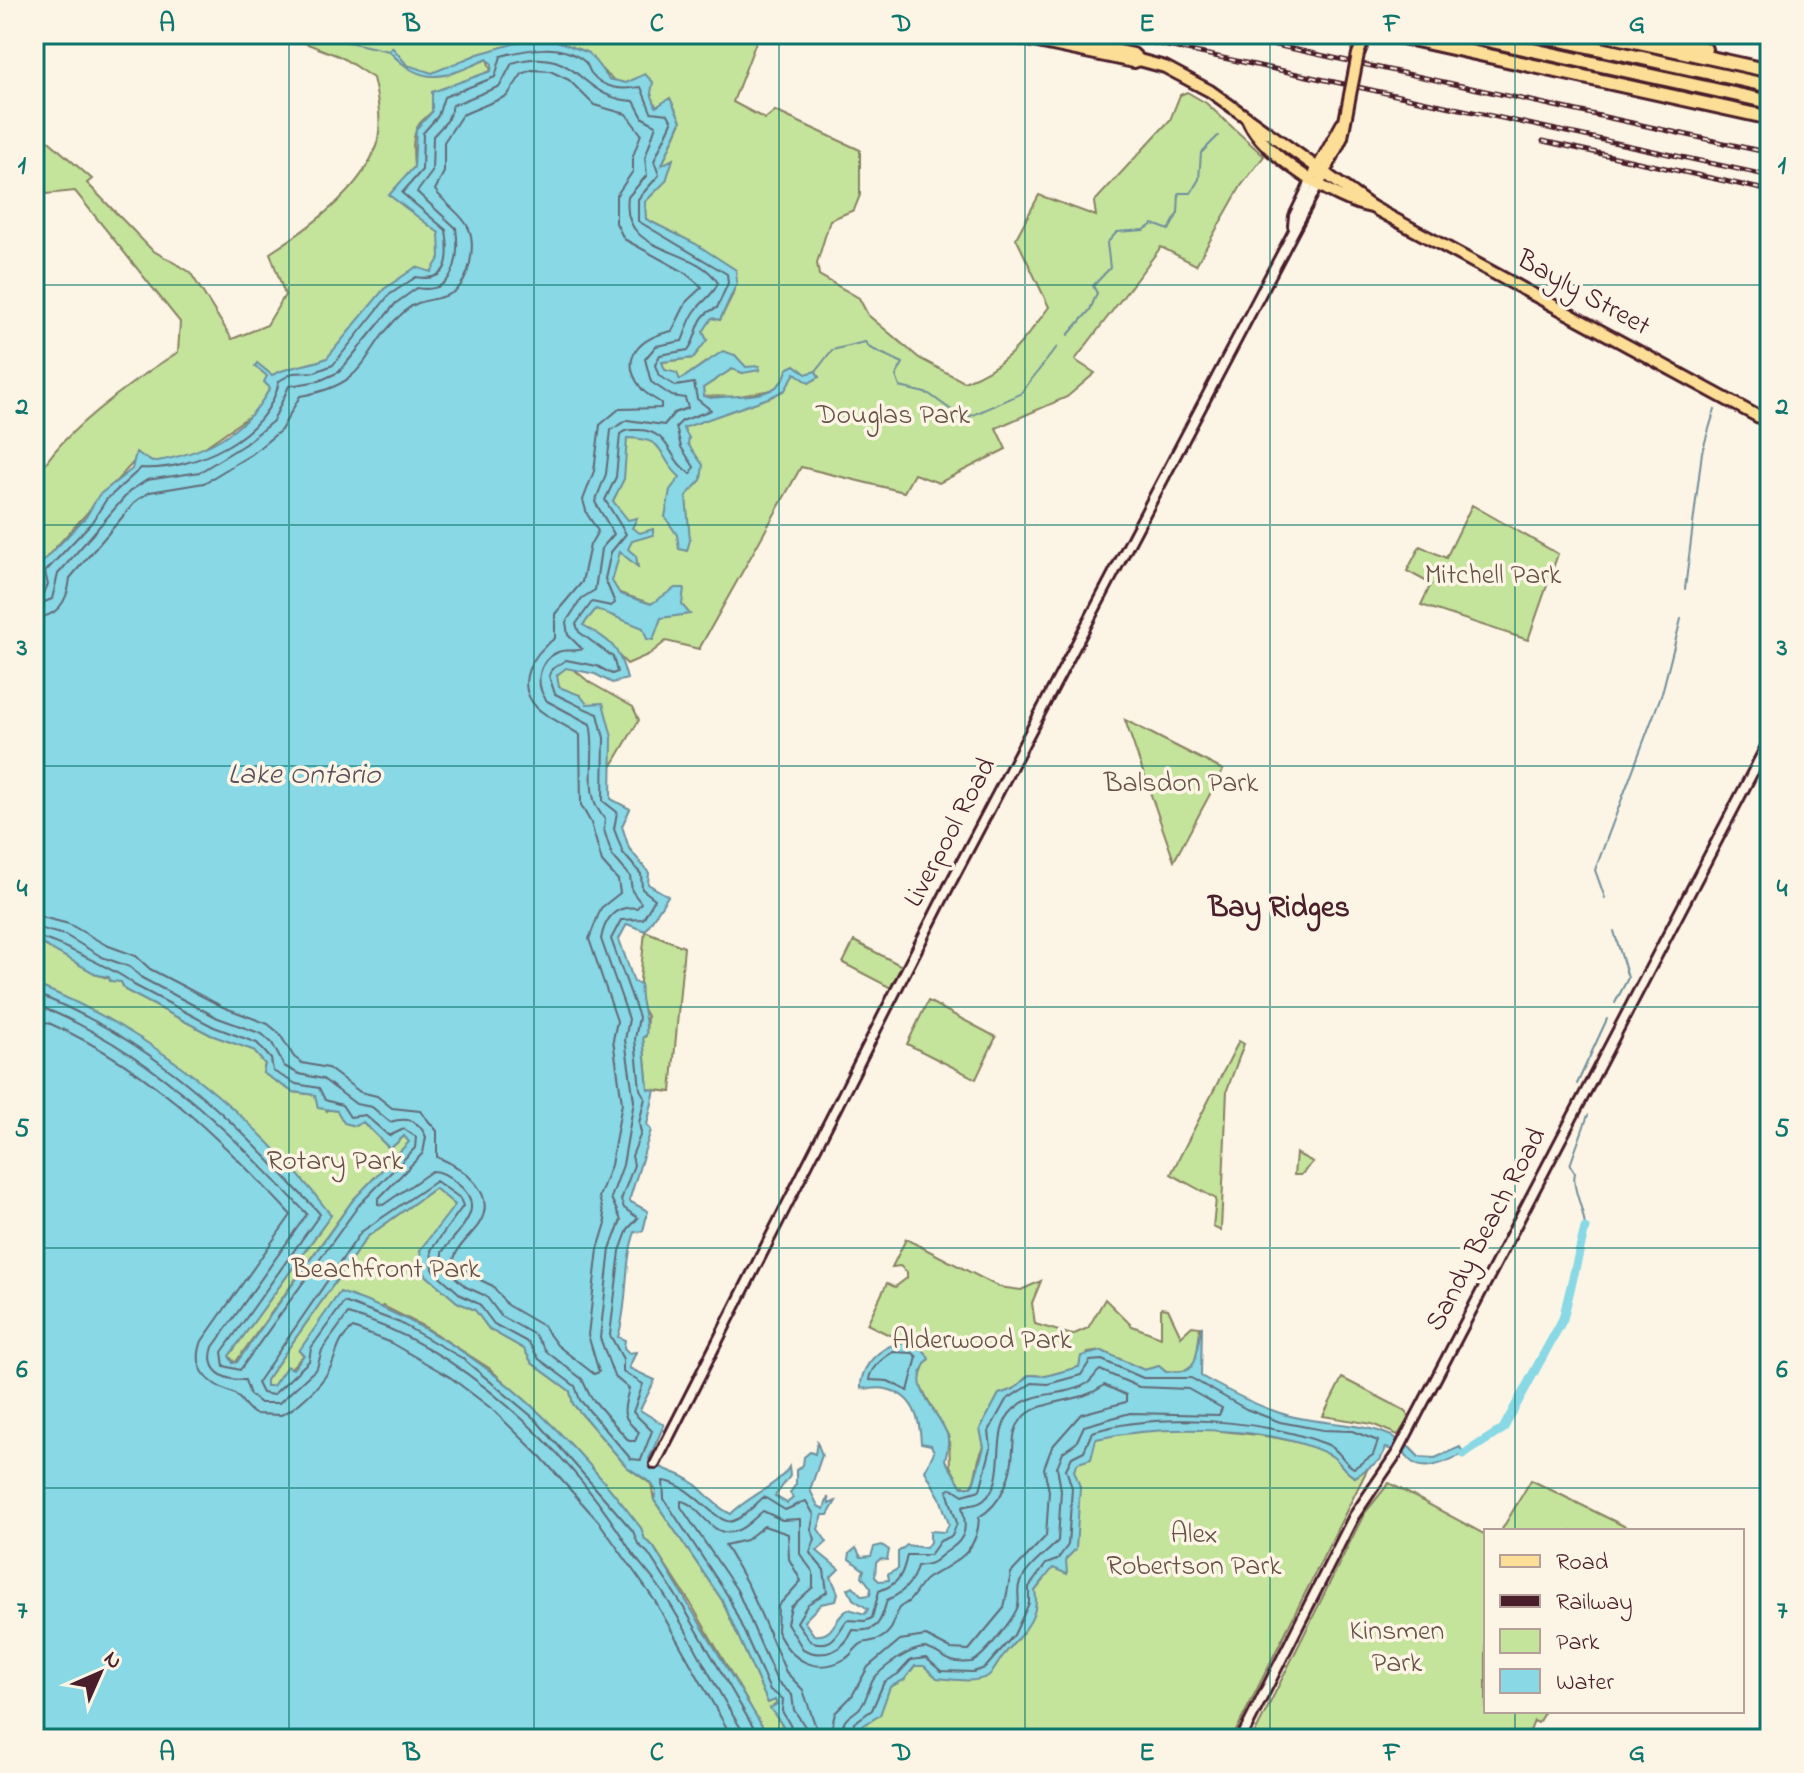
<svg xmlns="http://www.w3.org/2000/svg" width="1804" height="1773" font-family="'Indie Flower',sans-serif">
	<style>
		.green { fill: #c4e39b; stroke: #878163; stroke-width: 2 }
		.water { fill: #88d8e5; stroke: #6f8e9b; stroke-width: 2 }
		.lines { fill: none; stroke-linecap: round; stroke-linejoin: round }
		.shore { stroke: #636975; stroke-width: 2 }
		.stream { stroke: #6f8e9b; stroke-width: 2 }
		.river { stroke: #88d8e5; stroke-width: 9 }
		.minor-casing { stroke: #4a1f2b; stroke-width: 14 }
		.major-casing { stroke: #4a1f2b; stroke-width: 16 }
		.highway-casing { stroke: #4a1f2b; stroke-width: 18 }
		.minor { stroke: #fcf5e5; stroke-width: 8 }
		.major { stroke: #fdde96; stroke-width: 10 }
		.highway { stroke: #fdde96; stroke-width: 12 }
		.rail-casing { stroke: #4a1f2b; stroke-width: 5 }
		.rail { stroke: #fcf5e5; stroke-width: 2; stroke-dasharray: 6; stroke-linecap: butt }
		.major-bridge-casing { stroke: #4a1f2b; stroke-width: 16; stroke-linecap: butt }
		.major-bridge { stroke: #fdde96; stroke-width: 10 }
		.grid { fill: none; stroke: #0f766e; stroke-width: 2; stroke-opacity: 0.55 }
		.labels { text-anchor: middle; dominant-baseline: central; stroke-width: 7; stroke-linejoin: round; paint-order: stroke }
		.street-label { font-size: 28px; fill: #4a1f2b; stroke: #fcf5e5 }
		.park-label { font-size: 28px; fill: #685047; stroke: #fcf5e5 }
		.water-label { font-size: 30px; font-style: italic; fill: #5a4d5a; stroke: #fcf5e5 }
		.neighbourhood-label { font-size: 30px; font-weight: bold; fill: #4a1f2b; stroke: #fcf5e5 }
		.neatline { fill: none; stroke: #0f766e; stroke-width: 3 }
		.grid-label { font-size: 26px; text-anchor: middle; font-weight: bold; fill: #0f766e }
	</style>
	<rect width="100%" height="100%" fill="#fcf5e5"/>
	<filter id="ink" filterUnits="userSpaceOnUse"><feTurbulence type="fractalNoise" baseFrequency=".0125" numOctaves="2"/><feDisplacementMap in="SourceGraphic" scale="16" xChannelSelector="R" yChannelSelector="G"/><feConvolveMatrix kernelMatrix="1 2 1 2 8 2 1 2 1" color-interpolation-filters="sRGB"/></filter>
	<g filter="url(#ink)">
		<!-- green -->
		<g class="green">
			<path d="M282,34h477l-26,68 32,17 10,-8 85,39v45l-6,15 -24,10 -13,43 2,12 40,23 9,17 51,43 45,24c44,-17 58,-39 85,-75l-33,-69 23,-43 57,21 -2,-14 76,-82 10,-25 7,-3 19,11 58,53 -23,30 -45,79 -35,-18 -86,113 20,13 -28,24 -71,31 10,21 -67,34 -25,-9 -10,18 -103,-25 -102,182 -33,-8 -16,13 -23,10 -9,-9 -37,-17 -2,-36 73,2 -53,-18 4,-83 -3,-76 88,17 -6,-16 89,-38 -36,7 -31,-1 -1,-8 29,-19 11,4 3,-5 -11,-13 -29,7 -27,19 -14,-10 -3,-9 31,-4 13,-18 -4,-8 10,-15 8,3 13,-26 3,-23 -60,-37 -39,34 8,-66 36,-80 -25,-15 -6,-14c-32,-2 -43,-21 -67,-39 -36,-28 -76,-8 -110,11l14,-6 4,12 -29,12 -42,40c-9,12 -7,29 -6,44l97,36 -165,155 -74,29 -14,23 -66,46 -40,6 -12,-7 -106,116c0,-26 -6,-61 1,-86 11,-44 105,-109 143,-133l2,-30 -105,-131 -29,3 -12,-8v-58l58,51 -5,4 65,67 38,22 42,67 35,-14 18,-30 -15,-42c36,-23 98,-67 108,-114 4,-20 0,-41 -5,-61l-32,-21z"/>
			<polygon points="1472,505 1558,554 1528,640 1421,605 1431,584 1407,571 1420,546 1446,558"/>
			<polygon points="552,651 589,682 633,707 639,720 610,769 559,709"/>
			<polygon points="1125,720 1223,770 1174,861"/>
			<polygon points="645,931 684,947 671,1092 648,1089 643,1037 646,1036 647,1016 638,1000"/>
			<polygon points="854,941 902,966 891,988 843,963"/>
			<polygon points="34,945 44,945 98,975 121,982 125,990 211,1035 253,1050 265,1064 263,1073 293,1092 316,1095 327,1111 331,1108 363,1122 390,1149 404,1136 410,1142 353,1200 235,1363 229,1356 331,1215 250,1127 185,1070 57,994 34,984"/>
			<polygon points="928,1001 996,1037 976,1079 907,1044"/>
			<polygon points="1239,1041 1244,1044 1227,1090 1221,1231 1213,1227 1216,1199 1171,1174"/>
			<polygon points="1296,1153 1313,1162 1301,1175 1294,1175"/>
			<polygon points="435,1188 456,1205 420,1250 427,1276 457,1302 475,1310 489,1329 524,1349 532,1363 570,1391 573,1404 627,1467 651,1484 654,1500 722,1600 768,1703 774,1700 777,1703 771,1709 792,1739 770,1739 765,1732 691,1604 653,1546 645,1540 641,1528 563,1437 489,1368 425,1327 383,1306 299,1351 304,1355 272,1387 266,1386 266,1380 367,1237"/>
			<path d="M906,1239l93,48 22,3 20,-9 -9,22 3,21 37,11 16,-7 17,-29 27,27 29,11v-29l7,1 13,27 11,-10 8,1c-1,11 -1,39 -14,43 -5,2 -14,1 -20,2l-7,-6 -15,4 -42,-19 -14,2 -9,14 -33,9 -17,-1 -15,14 -15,5 -18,35 3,18c-8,12 -6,26 -12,39h-11l-11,-20 -1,-29 -30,-53 7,-31 -59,-29 20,-41 8,4 12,-9v-6l-7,-6 -8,1z"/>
			<polygon points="1342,1378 1406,1411 1409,1418 1398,1435 1372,1424 1323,1416"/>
			<path d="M1169,1424c52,10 110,7 159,29 12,6 14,18 27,24l13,-9 -136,271h-400l67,-73 136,-75 9,-11 35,-142z"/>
			<polygon points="1531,1480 1634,1531 1501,1531"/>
			<polygon points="1389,1483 1486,1535 1486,1711 1545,1711 1538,1723 1534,1721 1527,1739 1252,1739 1364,1514"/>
		</g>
		<!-- water -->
		<path class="water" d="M530,39l27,2 32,12 20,26 17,4 19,-9 8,8 -2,11 5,14 14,-9 11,23 -19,44 11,-6 -7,22 -21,21 1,17 50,25 40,26 1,13 -17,37 -8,-2 -9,14 4,8 -14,18 -31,4 3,8 12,3 3,7 43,-29 12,4 11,12 13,-1 1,4 -17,3 -11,-4 -29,19 1,8 7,2c25,-4 70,4 76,-29l8,-4 11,9 10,-3 3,6 -10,6 -14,-10 -10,17 -14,7 -88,31 6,10 -1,6 15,21 -2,15 -15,16 4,44 -3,11 -8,-2 -2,-14 -12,-18 5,-27 10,-13c-25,-22 -10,-38 -53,-39l-3,41 -11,22 15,19 9,-2 -5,10 8,5 13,-4v6l-21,6 -4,8 8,7 2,11 -18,-15 -8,29 8,13 31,10 24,-16h9l-2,17 8,9 -29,4 -8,22 -6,-1 -4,-11 -47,-19 -13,16c28,16 36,21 44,54l-15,4 -17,-9 -29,-6 -9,7 2,12 21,8 7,9 16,-1 9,34 -1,62 19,10 -8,17 7,22 20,25 -1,11 20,12 -23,35 -18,-7 -8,15 15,43 7,2c-3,19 7,31 5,52l-3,1 5,52 7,1 -8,35 4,5 -22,71 19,10 -5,20 -8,1c-12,34 -6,71 -17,105l7,3 -1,8 5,5 7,-1 -7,16 26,12 -15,30 24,15 -15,34c12,11 21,11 35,18 19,9 28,29 47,37 15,-16 49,-30 58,-47l1,9 -15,20 12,7 6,-5 -3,-5 6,-9v-14l7,-5 1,-8 6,-5 5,2 2,-12 5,13 -12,35 8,16 6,3 4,-12 1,7 7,-3 -8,14h-5l-5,14 9,13 -10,9 22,18 -8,8 7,16 -2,8 -15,3 -17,17 10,14c22,2 18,-17 35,-26l16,5 3,-5 -15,-10 -5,-10 5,-3 9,10 8,-1 1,-7 -9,-12 2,-6 -15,-11 1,-6 6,-5 5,9 10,-1 3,-9 8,-2 7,5 -2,10 -7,-1 -4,4 -1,14 4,4 10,-1 -1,-6 10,-5v-17l9,-7 19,3 4,-6v-11l15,1 4,-8 -9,-26 -15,-27 9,-19 -3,-7 -10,-2c-1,-24 -7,-48 -35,-54 -7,-2 -16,1 -25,-1 -2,-34 52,-66 68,-29 -24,27 8,49 18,75 3,8 0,18 -2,26l17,27h10l2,-5 10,-35 -4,-18 19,-35 15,-5 15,-14 17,1 33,-9 2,-11 21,-5 42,19 15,-4 7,6c6,-1 17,0 21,-2 13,-6 10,-34 15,-44l-1,50c25,14 51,28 79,37 46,16 105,3 139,44l16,1 25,-11 4,7c-19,8 -46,24 -59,-1l-19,-5 -6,12 -25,17c-13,-6 -15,-18 -27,-23 -60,-29 -168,-29 -232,-15l-5,20 -13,4 -4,7 6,17 -4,62 -10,10 1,15 -14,-6 -18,23c6,28 -16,45 -32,65 -5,6 -9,16 -15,20 -14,8 -36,3 -51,2l-13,-12h-9l-11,14 -14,7 -10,28 -19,12v7l-7,5h-62l-22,-31 7,-4 -2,-4 -7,3 -46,-103 -68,-100 2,-9 -5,-8 -24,-16 -54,-63 -3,-13 -38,-28 -8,-14 -35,-20 -14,-19 -18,-8 -30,-26 -5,-7 -2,-19 35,-45 -20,-17 -68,49 -101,143v6h7l14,-20 6,3 11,-14 -5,-4 41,-59c130,43 219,128 301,236l4,12 8,6 117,193h-736v-755c117,46 221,131 297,231l-102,141 4,7 4,-1 116,-162 56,-58 -5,-6 -14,13 -27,-27 -8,4 -11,-3 -7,-12 -19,-3 -3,-13 -22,-3 -30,-19 2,-9 -12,-14 -42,-15 -86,-45 -4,-8 -11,-1 -1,-4 -11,-2 -54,-30h-10v-351l6,-11 -6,-4v-8l52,-54 13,-22 33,-26 4,-17 16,10c50,-8 93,-28 118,-74l-6,-6 3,-6 -12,-10 2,-3 15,12c19,-10 37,-9 55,-17l57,-69 32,-22 15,5 9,-15 -1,-24 -50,-38 25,-28 2,-38 16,-17v-20l59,-21 1,-7 -5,-5c-42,19 -64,29 -98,-8l3,-4 15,18 25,8 46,-19z"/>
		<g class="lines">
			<!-- shore -->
			<g class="shore">
				<path d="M34,596l8,-1 6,-10 -3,-13 47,-50 14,-22 35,-32c51,3 128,-30 138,-87l14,-8 22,-1 18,-7 56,-70 27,-18c34,6 34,-19 30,-47l-44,-37 20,-23 1,-37 15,-17 6,-19 51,-20 6,-21c27,-7 61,-14 84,6 3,3 4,8 6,11 13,17 32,17 50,14l10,25 17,2 4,8 -18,39 5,14 -21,24v22l89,53 1,9 -11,25c-23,7 -17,27 -29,42l-28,5 -5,10 4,11 17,10 18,-3 3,16 14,11 -29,11 -6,6 5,20 13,20 -3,7c-23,-13 -20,-43 -52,-44 -8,0 -12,-1 -19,4l-4,43 -11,23 21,34 -15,18 -6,27 10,24 -4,3 -19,-4 -16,22 3,8 34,25 4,15 -5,2 -15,-8 -31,-6 -14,9 -3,7 6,18c15,7 28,15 43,20l6,24 -1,63 14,11 -3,17 9,24 18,21 1,15 13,10 -12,20 -22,1 -10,19 28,78 -4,22 5,50 5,9 -6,25 2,10 -9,23 2,9 -13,35 3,8 14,10 -10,11 -8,22 -10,84 13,24v13l20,12 -10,28 19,19 -11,29 -10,-1 -51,-59 -5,-14 -36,-27 -10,-16 -35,-19 -15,-20 -18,-9 -28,-25 -2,-20 32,-44 -3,-8 -24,-17 -75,51 -104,151 5,10 11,2 36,-34 2,-13 33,-46 56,21 62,35 73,61 98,112 5,13 10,9 36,55 76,131"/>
				<path d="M34,606l18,-7 6,-25 72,-83 17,-11 53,-8 45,-28 28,-23 16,-35 30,-5 20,-9 57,-69 21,-15c38,7 43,-30 39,-60l-39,-36 15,-20 1,-36 14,-15 6,-16 47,-19 12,-23c68,-20 65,36 122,38l9,17 13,7 -11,33 2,17 -19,22c-8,60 67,47 90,86 -6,14 -14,16 -22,27 -8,10 -9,20 -14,31l-26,5 -11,13 6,23 21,14 13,2 3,10 -14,5 -10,12 -37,-5 -16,10 -5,44 -11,28 19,32 -13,15 -6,41 -13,8 -16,24 2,13 14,14c-7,4 -16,-1 -24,3 -20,9 -24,32 -11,49l43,23c8,29 -9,73 15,94l-1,12 8,25 18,21 2,15 9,12 -4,5c-21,-3 -32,10 -36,31l28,80 -4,21 9,61 -11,64 -12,33 10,22 -11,29 -10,89 14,38 15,13c-6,21 -9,28 10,43l-4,9h-6l-39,-45 -8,-17 -35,-27 -12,-17 -34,-19 -15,-20 -20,-9 -24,-22v-13c16,-21 46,-44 17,-67 -9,-7 -15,-14 -27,-14l-49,34 -5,-1v-5l45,-46 3,-16c-7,-17 -19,-20 -36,-15l-18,-15 -16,-3 -33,-25 -24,-5 -15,-8 -12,-23 -10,-9 -44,-16 -76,-40 -12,-11 -28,-10 -37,-22 -31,-8"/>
				<path d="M34,618c24,-1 34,-18 36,-40l67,-78 13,-8 54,-9 48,-29 29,-24 19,-34c75,-13 58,-45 106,-86 22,-19 54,0 64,-47 9,-45 -15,-46 -35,-73l9,-18v-30l18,-27 45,-19 15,-22 10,-4 18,1 19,9 25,25 32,9 15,20 -8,22v15l-17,25v27l8,16 60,33 18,15 -15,14 -15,30c-29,6 -55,25 -31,57 5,7 13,10 20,15v5l-42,1 -19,16 -6,46 -11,29 4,14 11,17 -8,14 -8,37 -27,32v24c-22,16 -42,45 -18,70 10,9 32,19 43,27l1,70 10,18 11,39 16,18 2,13 -19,15 -12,31 28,82 -4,19 9,63 -11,62 -12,32 7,26 -8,26 -10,86 11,37 -5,2 -37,-29 -14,-19 -36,-21 -14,-19 -21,-10 -18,-16c2,-13 18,-25 25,-36 20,-31 -17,-57 -42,-67v-26l-17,-20 -28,-3 -15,-12 -17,-4 -32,-24 -26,-5 -8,-6 -15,-24 -11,-9 -45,-17 -73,-38 -14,-13 -30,-11 -37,-21 -35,-9"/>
				<path d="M34,937c14,0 94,39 100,48l80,42 43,16 14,16 2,12 23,13 23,4 6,12 17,5 8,12 15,-2 24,21 15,-7 12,8 -1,11 -56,57 -119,165 -16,-4 -2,-14 98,-138c-8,-10 -18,-18 -26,-27 -75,-83 -155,-153 -260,-194"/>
				<path d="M34,1004c113,44 192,124 273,210l-94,133c-8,24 11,34 32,33l5,15 10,8h19l38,-35 5,-18 26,-36c111,31 222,137 281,234 9,15 26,31 36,48 30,46 52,98 83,143"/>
				<path d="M34,1017c105,41 182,117 257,198l-89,126c-11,29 7,43 31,52 7,3 13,16 22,21l26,1c15,-6 39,-29 47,-43 10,-16 7,-30 25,-44l38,15 59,34 42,32 49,48 58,65 56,79 78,138"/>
				<path d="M893,1352l20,1 4,4 -9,34 -20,-10 -19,-1c1,-12 14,-22 24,-28z"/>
				<path d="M798,1739l-16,-28 1,-12 -13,-9 -42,-94 -64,-97 -1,-18c28,2 55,46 70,40 11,-3 22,-17 31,-24l21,13 21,-9 8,14 -3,14 4,10 -5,14 14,17 3,22 -19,12 -11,18 13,19c23,8 26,-6 37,-21l18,1 7,-3 7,-27c20,-7 24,-16 28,-36h23l10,-14 12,-5 5,-13 -10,-32 5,-3 11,7 17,-5 11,-42 -2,-17 17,-31 26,-17 16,1 33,-9 9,-14 12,-1 41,18h48l55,31 34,13 43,8 29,1 26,10 -5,14 -19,13c-12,-6 -14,-19 -28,-24 -63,-24 -169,-33 -234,-12l-8,19 -12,6 -6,12 6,19 -4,57 -11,15 -11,4 -17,23v16l-15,32 -29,33 -12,4 -32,-1 -15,-13 -15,2 -13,14 -14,8 -12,28 -18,13 -3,16"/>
				<path d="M808,1739l-2,-11 -12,-18 -2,-15 -15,-14 -40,-91 -56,-83v-6c20,3 29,39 55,30 10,-3 19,-14 27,-20l19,9 18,-1v35l13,18v15l-22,20 -4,16 16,26c21,11 41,1 50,-19 26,3 28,-9 34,-30 15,-6 26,-18 30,-34 21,-2 16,-6 32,-16 18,-12 18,-23 13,-43 7,-3 16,-1 22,-7 26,-22 4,-68 30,-91 21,-20 50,-11 74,-26 5,-4 8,-10 12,-13l39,17 49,2 34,19 -3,7 -89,-2 -46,13 -8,17 -13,9 -6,15 4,23 -3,51c-12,13 -28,23 -38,41 -4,8 0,15 -2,24 -4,12 -36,54 -47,56 -27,3 -26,-9 -46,-14 -15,0 -44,20 -52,32 -4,7 -6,17 -10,24 -11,16 -20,6 -22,35"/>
				<path d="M820,1739l-17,-49 -17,-18 -37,-85 -24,-42 21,-5 18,-14 24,8 1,25 12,22 -23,25 -1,25c13,28 38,45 68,28 7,-4 12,-14 18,-16 11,-3 19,-2 27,-13 5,-6 5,-16 9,-22 3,-3 7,-4 10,-7 6,-6 12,-19 19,-23 27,-16 50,-24 51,-61 23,-13 33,-41 34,-68 1,-11 0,-19 8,-29 19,-23 59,-15 83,-35l22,10v7l-45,12 -29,33 -8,21 5,23 -3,45 -35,37 -7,35 -35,42 -18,-1 -25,-13 -26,4 -32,27 -16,29 -17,17 -6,26"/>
			</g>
			<!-- stream -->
			<g class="stream">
				<polyline points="332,34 344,41 389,51"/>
				<polyline points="1068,335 1090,310 1097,293 1093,286 1110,268 1107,243 1117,232 1144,230 1153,224 1169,230 1178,213 1179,193 1191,193 1199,179 1201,153 1218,136"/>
				<polyline points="816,371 832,350 865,342 870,348 903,363 896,376 900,387 929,394 964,419 1020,394 1057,347"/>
				<polyline points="1685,589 1702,452 1715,409"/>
				<polyline points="1605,898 1595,870 1662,693 1681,619"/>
				<polyline points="1614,931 1628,978 1615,1003"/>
				<polyline points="1577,1084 1607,1019"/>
				<path d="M1585,1228c0,-18 -14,-40 -10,-55l-5,-8 18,-50"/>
			</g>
			<!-- river -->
			<polyline class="river" points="1464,1454 1503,1429 1563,1319 1585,1228"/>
			<defs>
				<g id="minor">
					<polyline points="1293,226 1294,216 1312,179"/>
					<polyline points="655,1464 949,886 1319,183"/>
					<polyline points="1241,1739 1354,1516 1397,1453 1770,739"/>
				</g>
				<g id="major">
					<polyline points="999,34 1134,62 1139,60 1165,67 1210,91 1372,207"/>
					<polyline points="1037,34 1133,54 1139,60"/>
					<path d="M1248,120c14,34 88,81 124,87l398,216"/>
					<polyline points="1315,173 1342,124"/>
					<polyline points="1322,178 1342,137 1349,100"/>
				</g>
				<g id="highway">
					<polyline points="1389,34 1770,118"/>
					<polyline points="1460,34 1770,102"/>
					<polyline points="1533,34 1770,86"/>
					<polyline points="1602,34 1770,71"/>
					<polyline points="1650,34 1705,49"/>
				</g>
			</defs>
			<!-- minor casing -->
			<use href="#minor" class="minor-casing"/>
			<!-- major casing -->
			<use href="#major" class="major-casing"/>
			<!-- highway casing -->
			<use href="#highway" class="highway-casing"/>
			<!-- minor -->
			<use href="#minor" class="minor"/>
			<!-- major -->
			<use href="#major" class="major"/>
			<!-- highway -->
			<use href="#highway" class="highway"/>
			<defs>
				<g id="rail">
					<polyline points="1112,34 1770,176"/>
					<polyline points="1224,34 1770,153"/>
					<polyline points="1543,141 1770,191"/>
				</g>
			</defs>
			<!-- rail casing -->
			<use href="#rail" class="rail-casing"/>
			<!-- rail -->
			<use href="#rail" class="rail"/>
			<defs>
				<polyline id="major-bridge" points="1349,100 1358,54 1366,34"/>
			</defs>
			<!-- major-bridge casing -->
			<use href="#major-bridge" class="major-bridge-casing"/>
			<!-- major-bridge -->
			<use href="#major-bridge" class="major-bridge"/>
		</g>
	</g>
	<!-- grid -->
	<path class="grid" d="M289,34v1705M534,34v1705M779,34v1705M1025,34v1705M1270,34v1705M1515,34v1497M34,285h1736M34,525h1736M34,766h1736M34,1007h1736M34,1248h1736M34,1488h1736M1515,1711v28"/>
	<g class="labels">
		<!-- street labels -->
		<g class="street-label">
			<text transform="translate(1583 294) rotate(29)">Bayly Street</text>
			<text transform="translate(951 833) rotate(-62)">Liverpool Road</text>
			<text transform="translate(1487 1230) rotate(-62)">Sandy Beach Road</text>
		</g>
		<!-- park labels -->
		<g class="park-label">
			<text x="893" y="416">Douglas Park</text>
			<text x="1493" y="576">Mitchell Park</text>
			<text x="1181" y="784">Balsdon Park</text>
			<text x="335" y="1162">Rotary Park</text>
			<text x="386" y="1270">Beachfront Park</text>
			<text x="982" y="1341">Alderwood Park</text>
			<text x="1194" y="1535">Alex<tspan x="1194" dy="32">Robertson Park</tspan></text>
			<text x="1397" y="1632">Kinsmen<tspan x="1397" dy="32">Park</tspan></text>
		</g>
		<!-- water labels -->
		<g class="water-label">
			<text x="304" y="776">Lake Ontario</text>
		</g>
		<!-- neighbourhood labels -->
		<g class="neighbourhood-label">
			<text x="1279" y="909">Bay Ridges</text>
		</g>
	</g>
	<!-- margin -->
	<rect width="1804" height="1773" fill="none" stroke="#fcf5e5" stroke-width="88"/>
	<!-- legend -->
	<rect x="1484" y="1529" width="260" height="184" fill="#fcf5e5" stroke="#b59f9b" stroke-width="2"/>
	<rect x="1500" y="1555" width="40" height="12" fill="#fdde96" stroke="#b59f9b" stroke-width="2"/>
	<text x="1556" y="1569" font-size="24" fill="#4a1f2b">Road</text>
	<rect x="1500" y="1595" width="40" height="12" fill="#4a1f2b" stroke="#b59f9b" stroke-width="2"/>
	<text x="1556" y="1609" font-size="24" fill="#4a1f2b">Railway</text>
	<rect x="1500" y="1629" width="40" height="24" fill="#c4e39b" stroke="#b59f9b" stroke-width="2"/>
	<text x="1556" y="1649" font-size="24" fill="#4a1f2b">Park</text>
	<rect x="1500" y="1669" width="40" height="24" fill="#88d8e5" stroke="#b59f9b" stroke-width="2"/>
	<text x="1556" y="1689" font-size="24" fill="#4a1f2b">Water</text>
	<!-- north arrow -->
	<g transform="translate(100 1673) rotate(45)" stroke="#fcf5e5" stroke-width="6" paint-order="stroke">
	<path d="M0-6L14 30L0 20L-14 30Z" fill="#4a1f2b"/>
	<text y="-12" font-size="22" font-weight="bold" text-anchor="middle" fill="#4a1f2b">N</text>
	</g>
	<rect x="44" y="44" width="1716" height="1685" class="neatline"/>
	<g class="grid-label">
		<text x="167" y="31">A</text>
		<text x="412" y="31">B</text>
		<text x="657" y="31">C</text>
		<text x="902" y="31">D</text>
		<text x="1147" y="31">E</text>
		<text x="1392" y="31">F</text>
		<text x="1637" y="31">G</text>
		<text x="22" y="173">1</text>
		<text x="1782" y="173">1</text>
		<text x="22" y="414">2</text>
		<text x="1782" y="414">2</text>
		<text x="22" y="655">3</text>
		<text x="1782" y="655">3</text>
		<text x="22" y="896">4</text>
		<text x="1782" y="896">4</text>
		<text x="22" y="1136">5</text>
		<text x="1782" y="1136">5</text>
		<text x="22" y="1377">6</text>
		<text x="1782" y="1377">6</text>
		<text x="22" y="1618">7</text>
		<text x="1782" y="1618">7</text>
		<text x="167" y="1760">A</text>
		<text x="412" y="1760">B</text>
		<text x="657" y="1760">C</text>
		<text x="902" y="1760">D</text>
		<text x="1147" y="1760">E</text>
		<text x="1392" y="1760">F</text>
		<text x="1637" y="1760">G</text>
	</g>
</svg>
